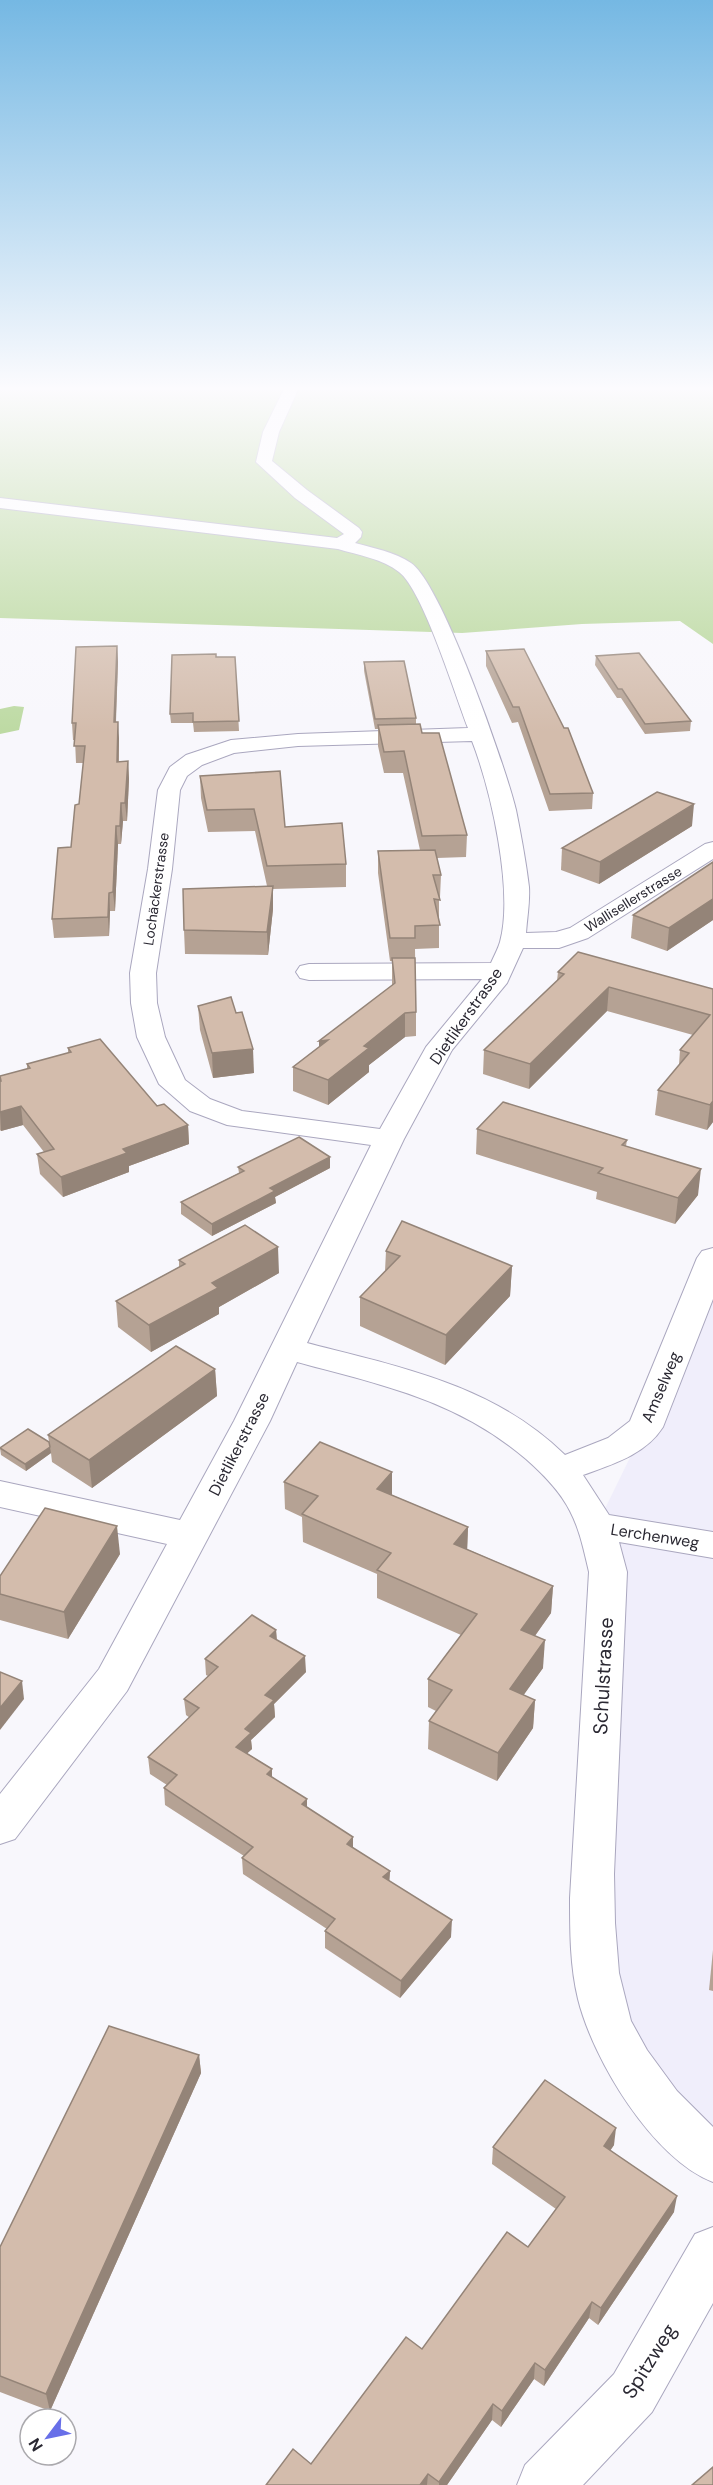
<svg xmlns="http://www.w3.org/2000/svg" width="713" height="2485" font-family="'DM Sans',sans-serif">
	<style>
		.built { fill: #f0eefb }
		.green { fill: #bddaa3 }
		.forest { fill: #b4d595 }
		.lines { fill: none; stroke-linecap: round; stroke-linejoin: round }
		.minor-casing { stroke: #aaa7bf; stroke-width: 2 }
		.minor { fill: #fff; fill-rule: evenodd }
		.wall { fill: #b5a294 }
		.shaded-wall { fill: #948478 }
		.building { fill: #d3bcac; stroke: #948478; stroke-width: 1.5 }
		.labels { text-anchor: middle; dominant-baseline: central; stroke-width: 4.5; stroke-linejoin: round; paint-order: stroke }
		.far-street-label { font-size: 14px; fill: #2a2832; stroke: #fff }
		.street-label { font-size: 16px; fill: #2a2832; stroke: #fff }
		.near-street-label { font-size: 20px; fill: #2a2832; stroke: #fff }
	</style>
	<rect width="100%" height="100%" fill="#f8f7fc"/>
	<!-- built -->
	<polygon class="built" points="713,1258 713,2159 619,2045 596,1527 645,1427"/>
	<!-- green -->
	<polygon class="green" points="14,706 24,707 19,730 0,734 0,709"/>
	<!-- forest -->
	<polygon class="forest" points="0,385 713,385 713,644 680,621 582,624 462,633 0,618"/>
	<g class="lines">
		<defs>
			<g id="minor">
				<path d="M286,385h14l-21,47 -7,29 35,29 52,38 3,4 -1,5 -6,6c18,5 40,9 56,20 31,21 95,205 105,247 5,25 10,52 13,77 1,15 -2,31 -3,46l30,-1 14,-4 135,-84 8,-2v17l-125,79 -29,10h-36l-16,35 -55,67 -48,89 -97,204c93,24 187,42 258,112l43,-17 22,-17 67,-163 5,-7 11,-3v51l-50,128c-18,28 -50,37 -80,48l26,40 104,17v26l-94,-16 8,30 -13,302 1,49 4,50 12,48 16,29 30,41 36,36v55c-60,-23 -120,-122 -135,-183 -8,-33 -8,-67 -8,-101l19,-326c-5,-21 -9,-42 -19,-61 -10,-20 -27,-37 -44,-52 -69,-59 -144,-74 -229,-97l-27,59 -143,270 -112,148 -15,5v-50l99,-125 68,-125 -167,-37v-26l180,39 54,-99 137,-276 -144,-20 -37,-14 -31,-27 -22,-47 -6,-34 -1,-30 18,-104 10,-79 12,-23 16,-12 45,-15 67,-6 170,-6c-13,-33 -45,-138 -69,-156 -16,-13 -41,-17 -61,-23l-338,-41v-10l337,40 7,-4 -49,-36 -39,-36 7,-30zM472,741c19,49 42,150 28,201 -2,7 -6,14 -9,21l-182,1 -9,2 -4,6 4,6 9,2 173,-1 -56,68 -46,82 -138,-18 -32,-12 -25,-19 -20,-43 -8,-34 -1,-30 16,-104 8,-79 7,-14 15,-11 32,-12 64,-7z"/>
				<polygon points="713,2227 713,2303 652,2412 583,2485 517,2485 525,2465 614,2374 695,2234"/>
			</g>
		</defs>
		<!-- minor casing -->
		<use href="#minor" class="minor-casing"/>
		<!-- minor -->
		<use href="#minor" class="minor"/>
	</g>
	<!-- wall -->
	<g class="wall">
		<polygon points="117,646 118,662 116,722 119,739 119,762 128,761 129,779 127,821 123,821 121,844 118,844 115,911 110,911 109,936 54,938 52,919 71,847 79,804 84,763 76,763 75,740 73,740 72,723"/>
		<polygon points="486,651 593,793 592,809 549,811 518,722 512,723 486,666"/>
		<polygon points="596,656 691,721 690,731 645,734 621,698 617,698 595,665"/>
		<polygon points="216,657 235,657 239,731 194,732 193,723 171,723 170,714"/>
		<polygon points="364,662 416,718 416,724 422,733 467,835 466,857 437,858 441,875 440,897 439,897 439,948 415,949 416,1012 416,1036 405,1037 369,1065 369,1072 328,1105 293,1091 293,1067 319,1047 392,986 392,961 390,961 378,873 378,851 420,850 403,773 384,773 378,746 378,729 375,729 364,671"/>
		<polygon points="200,776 346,864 346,887 273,889 273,909 268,955 185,954 184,930 267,886 255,831 208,832 201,798"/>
		<polygon points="692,826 599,884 561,870 562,848"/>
		<polygon points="713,862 713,920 667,951 631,938 633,915"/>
		<polygon points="558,972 713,989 713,1122 707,1130 655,1115 658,1090 679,1065 680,1050 693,1035 607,1011 529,1089 483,1074 484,1050 557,981"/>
		<polygon points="198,1006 254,1073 213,1078 200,1030"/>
		<polygon points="68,1048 188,1125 189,1144 129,1166 129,1172 63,1197 40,1174 37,1154 44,1152 23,1125 1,1131 0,1130 0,1076 27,1069 27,1064 68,1053"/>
		<polygon points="477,1129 627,1140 626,1146 698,1195 675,1224 596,1199 597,1192 476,1154"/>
		<polygon points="238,1167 330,1168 275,1197 276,1203 212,1236 181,1214 181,1202 239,1173"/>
		<polygon points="386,1251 512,1266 510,1296 445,1365 360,1326 360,1297 385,1271"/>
		<polygon points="179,1260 279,1273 219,1307 219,1314 151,1352 118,1327 116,1301 179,1267"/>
		<polygon points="215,1369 217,1396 92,1488 52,1462 51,1453 26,1471 1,1455 0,1448 49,1442 48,1435"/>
		<polygon points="284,1482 392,1495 468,1527 467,1549 553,1586 551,1613 535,1636 543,1668 523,1695 535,1700 533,1728 497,1781 428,1749 429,1721 436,1711 428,1707 428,1679 461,1635 377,1598 377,1574 303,1542 302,1517 285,1509"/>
		<polygon points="120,1554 68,1639 0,1620 0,1576"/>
		<polygon points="276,1630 277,1640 306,1672 274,1704 275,1717 251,1740 252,1749 247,1753 272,1769 272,1777 353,1848 390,1871 389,1881 451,1937 400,1998 325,1948 325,1931 327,1929 243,1874 242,1858 244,1856 165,1805 164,1788 167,1785 150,1774 148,1757 190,1718 186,1715 184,1699 208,1676 206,1675 205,1659"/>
		<polygon points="713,1950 713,1991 709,1990"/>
		<polygon points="199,2055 201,2073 50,2411 0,2392 0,2247"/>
		<polygon points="614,2145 610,2151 674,2212 598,2325 589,2318 544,2386 534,2379 501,2427 492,2420 447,2485 266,2485 311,2464 422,2349 528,2247 556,2209 492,2164 493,2147"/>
	</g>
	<!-- shaded-wall -->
	<g class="shaded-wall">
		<polygon points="117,646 118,662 115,739 114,722"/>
		<polygon points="118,722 119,739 118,779 117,762"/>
		<polygon points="128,761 129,779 127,821 125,803"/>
		<polygon points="121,803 123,821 121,844 120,826"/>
		<polygon points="694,804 692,826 599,884 600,862"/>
		<polygon points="116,826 118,844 115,911 113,892"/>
		<polygon points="273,886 273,909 268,955 267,932"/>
		<polygon points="109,893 110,911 109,936 108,917"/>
		<polygon points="713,899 713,920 667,951 669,928"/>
		<polygon points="609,987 607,1011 529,1089 530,1064"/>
		<polygon points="405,1013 405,1037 369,1065 369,1072 328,1105 328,1080 364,1046"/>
		<polygon points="328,1040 319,1066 319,1041"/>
		<polygon points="253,1049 254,1073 213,1078 212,1053"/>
		<polygon points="713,1101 713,1122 707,1130 710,1105"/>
		<polygon points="21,1106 23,1125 1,1131 0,1112"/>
		<polygon points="188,1125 189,1144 129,1166 129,1172 63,1197 61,1177 123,1149"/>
		<polygon points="330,1157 330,1168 275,1197 276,1203 212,1236 212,1224 270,1188"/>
		<polygon points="701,1169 698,1195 675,1224 678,1198"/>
		<polygon points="278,1247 279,1273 219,1307 219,1314 151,1352 149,1325 212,1283"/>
		<polygon points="512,1266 510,1296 445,1365 446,1335"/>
		<polygon points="215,1369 217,1396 92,1488 89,1460"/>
		<polygon points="50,1447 51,1453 26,1471 25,1464"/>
		<polygon points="392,1472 392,1499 377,1489"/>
		<polygon points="117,1526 120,1554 68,1639 64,1612"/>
		<polygon points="468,1527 467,1554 454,1544"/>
		<polygon points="553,1586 551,1613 519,1658 521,1630"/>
		<polygon points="276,1630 277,1646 270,1636"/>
		<polygon points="545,1640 543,1668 508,1717 510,1689"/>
		<polygon points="305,1656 306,1672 274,1704 275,1717 251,1740 252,1749 237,1763 236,1747 265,1695"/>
		<polygon points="22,1681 24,1699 0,1730 0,1708"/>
		<polygon points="535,1700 533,1728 497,1781 498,1753"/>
		<polygon points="272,1769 272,1785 267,1774"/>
		<polygon points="307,1799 307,1815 302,1804"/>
		<polygon points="353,1837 353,1853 347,1844"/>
		<polygon points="390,1871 389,1887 383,1877"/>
		<polygon points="452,1920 451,1937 400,1998 401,1981"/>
		<polygon points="199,2055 201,2073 50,2411 46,2394"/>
		<polygon points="616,2128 614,2145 601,2163 604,2146"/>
		<polygon points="677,2196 674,2212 598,2325 601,2308"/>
		<polygon points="592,2302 589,2318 544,2386 545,2370"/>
		<polygon points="535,2363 534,2379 501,2427 502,2411"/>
		<polygon points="493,2404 492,2420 447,2485 439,2485 439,2482"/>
		<polygon points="428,2474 427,2485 420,2485"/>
	</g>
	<!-- building -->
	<g class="building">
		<polygon points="117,646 114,722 118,722 117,762 128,761 125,803 121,803 120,826 116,826 113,892 109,893 108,917 52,919 58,848 71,847 75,805 79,804 85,746 74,746 76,723 72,723 76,647"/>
		<polygon points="524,649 564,728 568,728 593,793 550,794 519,707 513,707 486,651"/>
		<polygon points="639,653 691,721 645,724 622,689 618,689 596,656"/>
		<polygon points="216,654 216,657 235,657 239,721 193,722 193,713 170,714 172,655"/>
		<polygon points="404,661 416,718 375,719 364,662"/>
		<polygon points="420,724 422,733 439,733 467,835 422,836 404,751 384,752 378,725"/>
		<polygon points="280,771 285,827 342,823 346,864 267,866 254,809 207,810 200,776"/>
		<polygon points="657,792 694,804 600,862 562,848"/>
		<polygon points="435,850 441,875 433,875 440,900 434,899 440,925 415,926 415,938 390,938 378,851"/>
		<polygon points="713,862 713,899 669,928 633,915"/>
		<polygon points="273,886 267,932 184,930 183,889"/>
		<polygon points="578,952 713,989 713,1101 710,1105 658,1090 689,1053 680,1050 710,1015 609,987 530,1064 484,1050 564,974 558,972"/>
		<polygon points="392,958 415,958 416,1012 405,1013 364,1046 369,1048 328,1080 293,1067 328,1040 319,1041 395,983"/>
		<polygon points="231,997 236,1013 242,1012 253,1049 212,1053 198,1006"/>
		<polygon points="100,1039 157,1106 164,1104 188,1125 123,1149 127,1153 61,1177 37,1154 54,1149 21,1106 0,1112 0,1081 1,1081 0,1076 30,1068 27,1064 71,1052 68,1048"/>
		<polygon points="503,1102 627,1140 622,1145 701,1169 678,1198 598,1173 603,1168 477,1129"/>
		<polygon points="299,1137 330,1157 270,1188 275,1191 212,1224 181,1202 244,1171 238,1167"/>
		<polygon points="402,1221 512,1266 446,1335 360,1297 400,1256 386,1251"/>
		<polygon points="245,1225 278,1247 212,1283 218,1288 149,1325 116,1301 185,1264 179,1260"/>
		<polygon points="176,1346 215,1369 89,1460 48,1435"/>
		<polygon points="28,1429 49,1442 50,1447 25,1464 0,1448"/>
		<polygon points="320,1442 392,1472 377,1489 468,1527 454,1544 553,1586 521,1630 545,1640 510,1689 535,1700 498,1753 429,1721 452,1690 428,1679 477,1614 377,1570 391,1553 302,1514 318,1496 284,1482"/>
		<polygon points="45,1508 117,1526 64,1612 0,1594 0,1576"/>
		<polygon points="252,1615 276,1630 270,1636 305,1656 265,1695 274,1700 245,1729 251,1733 236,1747 272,1769 267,1774 307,1799 302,1804 353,1837 347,1844 390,1871 383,1877 452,1920 401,1981 325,1931 335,1919 242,1858 253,1847 164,1788 177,1775 148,1757 199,1708 184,1699 218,1667 205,1659"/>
		<polygon points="0,1672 22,1681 0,1708"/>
		<polygon points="109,2026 199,2055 46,2394 0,2376 0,2247"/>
		<polygon points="545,2080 616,2128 604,2146 677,2196 601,2308 592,2302 545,2370 535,2363 502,2411 493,2404 439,2482 428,2474 420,2485 266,2485 293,2449 311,2464 406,2337 422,2349 507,2232 528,2247 565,2197 493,2147"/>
		<polygon points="713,2467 713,2485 692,2485"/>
	</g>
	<!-- sky -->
	<linearGradient id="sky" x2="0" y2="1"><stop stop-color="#75b8e3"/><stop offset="0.53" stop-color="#fcfbfe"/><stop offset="1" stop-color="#fcfbfe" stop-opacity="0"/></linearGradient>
	<rect width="713" height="733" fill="url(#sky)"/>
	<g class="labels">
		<!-- far-street labels -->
		<g class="far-street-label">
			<text transform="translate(156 889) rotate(-82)">Lochäckerstrasse</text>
			<text transform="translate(633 899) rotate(-32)">Wallisellerstrasse</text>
		</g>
		<!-- street labels -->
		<g class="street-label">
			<text transform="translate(466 1016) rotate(-55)">Dietlikerstrasse</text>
			<text transform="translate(661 1387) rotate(-67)">Amselweg</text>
			<text transform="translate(239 1444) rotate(-63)">Dietlikerstrasse</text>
			<text transform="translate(655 1536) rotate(9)">Lerchenweg</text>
		</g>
		<!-- near-street labels -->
		<g class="near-street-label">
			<text transform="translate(603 1676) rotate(-87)">Schulstrasse</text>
			<text transform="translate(649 2361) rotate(-58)">Spitzweg</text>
		</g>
	</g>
	<!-- north arrow -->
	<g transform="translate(48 2437) rotate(238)"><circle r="28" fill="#ffffff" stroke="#aaa9ad" stroke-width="1.5"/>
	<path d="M0-4.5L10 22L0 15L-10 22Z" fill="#686fe8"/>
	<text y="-9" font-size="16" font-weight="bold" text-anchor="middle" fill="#2a2832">N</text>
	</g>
</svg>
